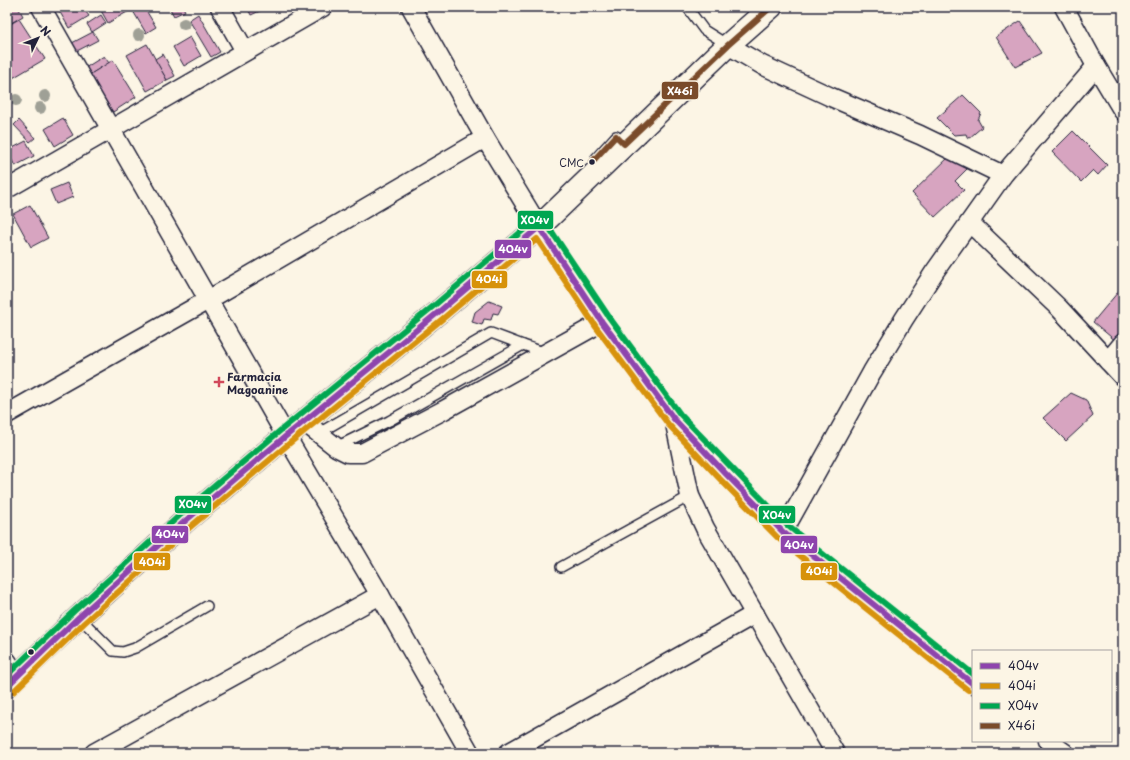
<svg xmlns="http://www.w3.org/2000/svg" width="1130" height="760" font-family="'Playpen Sans',sans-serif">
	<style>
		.building { fill: #d7a4c0; stroke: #22223b }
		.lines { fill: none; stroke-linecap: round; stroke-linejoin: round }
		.lane-casing { stroke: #22223b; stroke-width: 12 }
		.street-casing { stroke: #22223b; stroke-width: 21 }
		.secondary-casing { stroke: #22223b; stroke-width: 25 }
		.lane { stroke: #fcf5e5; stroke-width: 9 }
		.street { stroke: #fcf5e5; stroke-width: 18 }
		.secondary { stroke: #fcf5e5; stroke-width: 22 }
		.bus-1-casing { stroke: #fcf5e5; stroke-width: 9 }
		.bus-2-casing { stroke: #fcf5e5; stroke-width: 9 }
		.bus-3-casing { stroke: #fcf5e5; stroke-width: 9 }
		.bus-4-casing { stroke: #fcf5e5; stroke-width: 9 }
		.bus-1 { stroke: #8e44ad; stroke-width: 6 }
		.bus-2 { stroke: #d79209; stroke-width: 6 }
		.bus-3 { stroke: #00a651; stroke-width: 6 }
		.bus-4 { stroke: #7a4b2a; stroke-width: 6 }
		.tree { fill: #9fa096 }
		.bus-dot { fill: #22223b; stroke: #fcf5e5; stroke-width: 1.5 }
		.poi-dot { fill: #d1495b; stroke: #fcf5e5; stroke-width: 1.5 }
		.labels { text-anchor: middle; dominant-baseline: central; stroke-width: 3; stroke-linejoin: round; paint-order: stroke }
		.bus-label { font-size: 10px; fill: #22223b; stroke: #fcf5e5; text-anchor: end }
		.poi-label { font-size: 11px; font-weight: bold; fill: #22223b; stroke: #fcf5e5; text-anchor: start }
		.line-badge { stroke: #fcf5e5; stroke-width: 1.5 }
		.badge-label { font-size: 11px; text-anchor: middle; font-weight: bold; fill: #fff }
	</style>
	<rect width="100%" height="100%" fill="#fcf5e5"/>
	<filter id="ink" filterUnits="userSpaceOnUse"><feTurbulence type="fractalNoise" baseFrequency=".025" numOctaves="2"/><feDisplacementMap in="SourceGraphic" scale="8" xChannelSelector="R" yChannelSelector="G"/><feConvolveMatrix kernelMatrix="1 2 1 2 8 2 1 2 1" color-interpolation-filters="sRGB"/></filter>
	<g filter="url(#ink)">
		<!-- building -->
		<g class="building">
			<polygon points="7,7 18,7 23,16 11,23 7,17"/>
			<polygon points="57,7 94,7 86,12 89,16 69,28"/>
			<polygon points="99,7 136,7 108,23"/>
			<polygon points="139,7 144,7 156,27 146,33 133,11"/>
			<polygon points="169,7 183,7 185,11 174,16"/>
			<polygon points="247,7 264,7 264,9 251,15"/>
			<polygon points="198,14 220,52 211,57 189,20"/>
			<polygon points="101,15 106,23 92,32 87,24"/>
			<polygon points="19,19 45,59 11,79 7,73 7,26"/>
			<polygon points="1020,21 1042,53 1015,67 996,37"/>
			<polygon points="93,32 98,40 77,51 72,43"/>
			<polygon points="190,37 201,56 184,66 173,47"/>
			<polygon points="147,44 167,80 147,91 127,55"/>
			<polygon points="163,54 175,76 167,80 155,59"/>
			<polygon points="104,56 109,63 89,75 85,68"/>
			<polygon points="113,60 136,97 113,112 89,75"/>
			<polygon points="963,95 981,113 978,120 982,127 968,139 966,134 954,135 937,118"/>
			<polygon points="63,118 73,135 55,146 45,129"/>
			<polygon points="19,120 35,138 30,142 14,125"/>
			<polygon points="1073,131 1107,165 1098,175 1093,170 1081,182 1052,152"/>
			<polygon points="26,141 34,156 15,166 7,151"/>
			<polygon points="952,154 967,169 955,181 964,190 935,217 912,193"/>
			<polygon points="67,183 73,197 56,204 50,190"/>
			<polygon points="30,205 48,238 31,247 13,214"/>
			<polygon points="1123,286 1123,334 1117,342 1093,322"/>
			<polygon points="489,301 502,306 498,314 493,313 491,320 484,319 482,325 472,322 475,312"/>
			<polygon points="1071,393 1086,400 1093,416 1066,441 1043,418"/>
		</g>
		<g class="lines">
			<defs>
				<g id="lane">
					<polyline points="687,7 704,30 728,45"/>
					<polyline points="596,158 616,136 624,144"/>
					<polyline points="319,433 491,333 523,345"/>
					<polyline points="336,447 389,421 523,345 546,353"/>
					<polyline points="561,567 690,496"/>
					<polyline points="79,617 113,651 123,652 135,648 207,606"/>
				</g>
				<g id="street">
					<polyline points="41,7 286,436 380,595 470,753"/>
					<polyline points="220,7 245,51"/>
					<polyline points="411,7 485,138 539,227 602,322 674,419 725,473 783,532 973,684"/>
					<polyline points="1064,7 1096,66 1123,111"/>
					<polyline points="728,45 762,65 831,97 920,135 1003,175"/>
					<path d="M7,189c106,-60 210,-122 316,-182"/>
					<polyline points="970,223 1059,308 1123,377"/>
					<polyline points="1108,361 1123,343"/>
					<polyline points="7,414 208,300 485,138"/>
					<polyline points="674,419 690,496 705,528 835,753"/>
					<polyline points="303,421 336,447 348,453 362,453 444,410 602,322"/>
					<polyline points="783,532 872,372 904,319 935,271 1003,175 1096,66"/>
					<polyline points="7,661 17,677"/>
					<polyline points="1048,741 1065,753"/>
					<polyline points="94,753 380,595"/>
					<polyline points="508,753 755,614"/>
				</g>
				<polyline id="secondary" points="7,686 79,617 184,522 286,436 441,310 539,227 728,45 771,7"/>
			</defs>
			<!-- lane casing -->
			<use href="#lane" class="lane-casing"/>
			<!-- street casing -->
			<use href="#street" class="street-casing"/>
			<!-- secondary casing -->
			<use href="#secondary" class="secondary-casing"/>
			<!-- lane -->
			<use href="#lane" class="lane"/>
			<!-- street -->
			<use href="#street" class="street"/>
			<!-- secondary -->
			<use href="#secondary" class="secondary"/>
			<defs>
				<polyline id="bus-1" points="7,686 79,617 184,522 286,436 441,310 539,227 602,322 674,419 725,473 783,532 973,684"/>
				<polyline id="bus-2" points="13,692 84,623 189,528 291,442 446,316 537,239 596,327 668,424 719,478 778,538 968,690"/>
				<path id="bus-3" d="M7,675l67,-64 105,-95 102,-86 155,-126 98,-83c4,-3 8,-2 12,2l63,94 71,97 51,53 57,59 185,148"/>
				<polyline id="bus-4" points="592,162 616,136 624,144 728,45 771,7"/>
			</defs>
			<!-- bus-1 casing -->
			<use href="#bus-1" class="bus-1-casing"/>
			<!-- bus-2 casing -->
			<use href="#bus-2" class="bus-2-casing"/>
			<!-- bus-3 casing -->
			<use href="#bus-3" class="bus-3-casing"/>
			<!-- bus-4 casing -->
			<use href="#bus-4" class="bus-4-casing"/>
			<!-- bus-1 -->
			<use href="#bus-1" class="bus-1"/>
			<!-- bus-2 -->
			<use href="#bus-2" class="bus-2"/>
			<!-- bus-3 -->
			<use href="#bus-3" class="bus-3"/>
			<!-- bus-4 -->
			<use href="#bus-4" class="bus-4"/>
		</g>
		<!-- trees -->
		<g class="tree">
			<circle cx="184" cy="24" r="6"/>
			<circle cx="139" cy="35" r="6"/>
			<circle cx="45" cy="96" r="6"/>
			<circle cx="16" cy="100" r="6"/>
			<circle cx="40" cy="108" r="6"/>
		</g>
	</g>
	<!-- markers -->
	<g class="bus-dot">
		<circle cx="592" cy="162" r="3.5"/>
		<circle cx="31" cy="652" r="3.5"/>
	</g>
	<path class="poi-dot" d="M217 376h4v4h4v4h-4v4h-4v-4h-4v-4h4z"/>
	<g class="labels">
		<!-- bus labels -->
		<g class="bus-label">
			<text x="584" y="162">CMC</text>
		</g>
		<!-- poi labels -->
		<g class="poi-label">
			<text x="227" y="376">Farmacia<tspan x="227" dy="13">Magoanine</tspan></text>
		</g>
	</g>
	<g class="line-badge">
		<rect x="661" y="81" width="38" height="19" rx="4" fill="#7a4b2a"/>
		<rect x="517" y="210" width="37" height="20" rx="4" fill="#00a651"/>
		<rect x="494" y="239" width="38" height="20" rx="4" fill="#8e44ad"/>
		<rect x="471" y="270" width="37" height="19" rx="4" fill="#d79209"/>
		<rect x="174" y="495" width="38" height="19" rx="4" fill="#00a651"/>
		<rect x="758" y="505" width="38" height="19" rx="4" fill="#00a651"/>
		<rect x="151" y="525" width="38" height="19" rx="4" fill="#8e44ad"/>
		<rect x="780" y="535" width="38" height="19" rx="4" fill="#8e44ad"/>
		<rect x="133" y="552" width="38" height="19" rx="4" fill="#d79209"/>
		<rect x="800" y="562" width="38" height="19" rx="4" fill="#d79209"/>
	</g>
	<g class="badge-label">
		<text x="680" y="95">X46i</text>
		<text x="535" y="224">X04v</text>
		<text x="513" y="253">404v</text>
		<text x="489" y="283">404i</text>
		<text x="193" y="508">X04v</text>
		<text x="777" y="519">X04v</text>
		<text x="170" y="538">404v</text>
		<text x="799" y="549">404v</text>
		<text x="152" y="566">404i</text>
		<text x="819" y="575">404i</text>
	</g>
	<!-- margin -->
	<rect width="1130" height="760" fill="none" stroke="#fcf5e5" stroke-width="24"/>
	<rect x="12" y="12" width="1106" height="736" fill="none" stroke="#22223b" stroke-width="1.5" filter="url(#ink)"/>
	<!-- legend -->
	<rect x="972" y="650" width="140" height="92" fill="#fcf5e5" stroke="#a5a1a1"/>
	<rect x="980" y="663" width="20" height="6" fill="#8e44ad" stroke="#a5a1a1"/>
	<text x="1008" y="670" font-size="12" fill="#22223b">404v</text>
	<rect x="980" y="683" width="20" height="6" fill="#d79209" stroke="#a5a1a1"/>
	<text x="1008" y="690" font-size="12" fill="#22223b">404i</text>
	<rect x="980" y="703" width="20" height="6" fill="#00a651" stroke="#a5a1a1"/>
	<text x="1008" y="710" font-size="12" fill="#22223b">X04v</text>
	<rect x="980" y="723" width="20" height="6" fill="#7a4b2a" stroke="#a5a1a1"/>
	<text x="1008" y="730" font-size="12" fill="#22223b">X46i</text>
	<!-- north arrow -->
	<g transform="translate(38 38) rotate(47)" stroke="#fcf5e5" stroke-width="3" paint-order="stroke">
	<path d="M0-3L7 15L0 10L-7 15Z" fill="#22223b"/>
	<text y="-6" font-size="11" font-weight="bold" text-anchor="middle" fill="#22223b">N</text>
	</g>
</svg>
